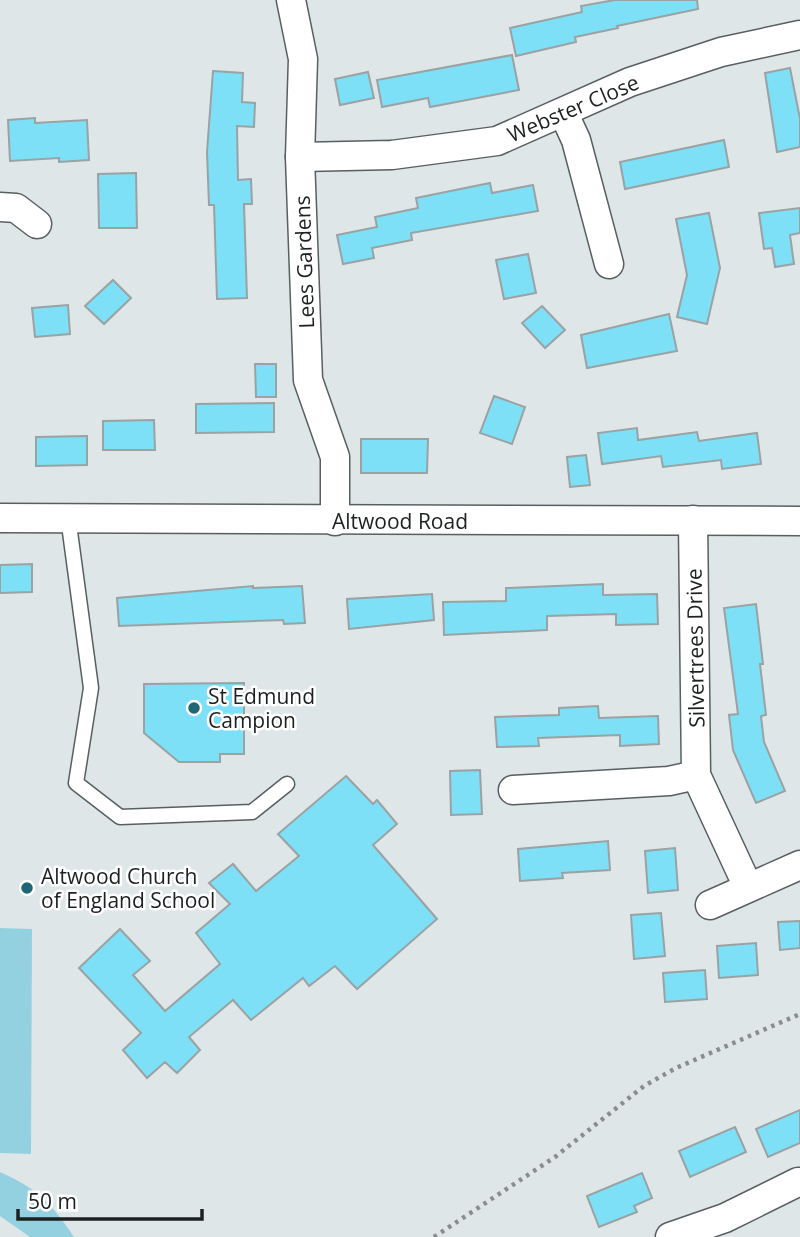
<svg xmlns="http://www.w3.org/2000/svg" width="800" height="1237" font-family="'Open Sans',sans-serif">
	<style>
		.green { fill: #94d1e0 }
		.building { fill: #7de0f7; stroke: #9aa2a4; stroke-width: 2 }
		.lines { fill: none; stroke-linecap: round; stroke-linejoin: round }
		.service-casing { stroke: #585f61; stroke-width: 17 }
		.minor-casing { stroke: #585f61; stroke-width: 31 }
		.path { stroke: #888e90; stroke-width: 4.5; stroke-dasharray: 3.5 5; stroke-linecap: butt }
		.service { stroke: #fff; stroke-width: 14 }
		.minor { stroke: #fff; stroke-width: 28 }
		.poi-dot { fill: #206776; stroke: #fff; stroke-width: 2.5 }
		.labels { text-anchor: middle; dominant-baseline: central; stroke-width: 5; stroke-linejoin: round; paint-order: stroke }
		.street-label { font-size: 21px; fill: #1d2021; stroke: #fff }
		.poi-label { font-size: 21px; fill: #1d2021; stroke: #fff; text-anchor: start }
	</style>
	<rect width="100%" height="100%" fill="#dee6e8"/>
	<!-- green -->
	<g class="green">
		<polygon points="0,928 32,929 31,1154 0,1153"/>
		<path d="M0,1172c38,17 51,31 74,65h-44l-30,-21z"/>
	</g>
	<!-- building -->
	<g class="building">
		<polygon points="615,0 697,0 698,9 617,26 618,28 575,37 576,42 516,56 510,28 582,12 581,6"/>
		<polygon points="512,55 519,90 430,107 428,98 382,107 377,80"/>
		<polygon points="790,68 800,119 800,147 777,152 765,73"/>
		<polygon points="213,71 243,73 242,102 255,103 254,127 237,126 238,180 251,179 252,204 244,204 247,298 217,299 214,205 209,205 207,152"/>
		<polygon points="368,72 374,98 340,105 335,79"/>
		<polygon points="35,118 35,123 87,120 89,160 59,162 59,158 10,161 8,120"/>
		<polygon points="724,140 729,167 625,189 620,162"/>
		<polygon points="136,173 137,228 99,228 98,174"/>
		<polygon points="490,183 492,193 533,185 538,211 411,233 412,240 372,248 374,258 343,264 337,235 377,227 375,217 418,208 416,198"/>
		<polygon points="800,208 800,233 790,235 794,264 775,267 772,248 764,249 759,213"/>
		<polygon points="709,213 720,268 707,324 677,317 687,275 676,219"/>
		<polygon points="528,254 536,293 504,299 496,260"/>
		<polygon points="113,280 131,298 104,324 85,306"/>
		<polygon points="68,305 70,334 35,337 32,308"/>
		<polygon points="542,306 565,330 545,348 522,323"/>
		<polygon points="669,314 677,351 587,368 581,335"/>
		<polygon points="255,364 276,364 276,397 256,397"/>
		<polygon points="494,396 525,407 512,444 480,433"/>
		<polygon points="274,403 274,432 196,433 196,404"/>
		<polygon points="154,420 155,450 103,450 103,421"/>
		<polygon points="637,428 638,440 697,432 699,441 757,433 761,464 722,469 721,460 663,467 661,456 602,464 598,433"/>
		<polygon points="87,436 87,465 36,466 36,437"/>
		<polygon points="361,439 428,439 427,473 361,473"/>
		<polygon points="586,455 590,485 570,487 567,457"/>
		<polygon points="32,564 32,592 0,593 0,565"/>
		<polygon points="603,584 603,595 657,594 658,624 616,625 616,614 547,616 547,630 444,635 443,602 506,601 506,588"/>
		<polygon points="253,586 253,588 302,586 305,623 284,624 283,620 119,626 117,598"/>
		<polygon points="432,594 434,620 349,629 347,599"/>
		<polygon points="756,604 763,664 760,664 766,715 761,716 764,742 785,791 756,803 733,750 729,715 738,714 724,608"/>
		<polygon points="244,683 244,754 220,754 220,762 179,762 144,733 144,684"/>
		<polygon points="598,706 599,718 658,716 659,744 620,746 620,735 538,738 539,746 497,747 495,717 559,715 559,708"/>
		<polygon points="480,770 482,814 451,815 450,771"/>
		<polygon points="346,776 373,804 377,800 397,824 373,845 437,919 357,989 335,966 309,986 303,978 251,1020 233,1000 189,1037 200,1050 177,1073 165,1062 147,1078 123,1050 141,1033 79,968 120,929 150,961 133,975 165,1011 220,964 196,933 230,904 209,883 233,864 256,891 299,856 278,834"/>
		<polygon points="608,841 610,870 562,873 563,878 520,881 518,849"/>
		<polygon points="675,848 678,890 648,893 645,851"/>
		<polygon points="661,913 665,956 634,959 631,915"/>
		<polygon points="800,921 800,948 780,950 778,922"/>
		<polygon points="756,943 758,975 719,978 717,946"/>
		<polygon points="705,970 707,999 665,1002 663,973"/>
		<polygon points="800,1110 800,1143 768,1157 756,1129"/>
		<polygon points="735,1127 746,1152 690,1177 679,1151"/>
		<polygon points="642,1173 652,1198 634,1206 637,1212 599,1227 587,1196"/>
	</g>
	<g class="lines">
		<defs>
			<polyline id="service" points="68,517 91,688 76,783 120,817 252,812 287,784"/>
			<g id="minor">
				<polyline points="291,0 303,59 300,157 308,380 335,457 335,521"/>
				<polyline points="564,114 576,140 609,264"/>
				<polyline points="300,157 392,155 497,141 630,82 721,52 800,35"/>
				<polyline points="0,207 16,208 37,224"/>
				<polyline points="0,518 800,521"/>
				<polyline points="693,520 696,775 748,887"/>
				<polyline points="513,790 669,781 696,775"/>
				<polyline points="710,905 800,865"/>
				<polyline points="670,1237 725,1218 798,1182"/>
			</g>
		</defs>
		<!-- service casing -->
		<use href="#service" class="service-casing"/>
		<!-- minor casing -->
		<use href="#minor" class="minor-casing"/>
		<!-- path -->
		<polyline class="path" points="434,1237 555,1157 644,1086 676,1068 800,1014"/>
		<!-- service -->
		<use href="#service" class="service"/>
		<!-- minor -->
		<use href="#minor" class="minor"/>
	</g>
	<!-- markers -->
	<g class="poi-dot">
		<circle cx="194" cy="708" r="7"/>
		<circle cx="27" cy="888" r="7"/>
	</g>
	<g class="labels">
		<!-- street labels -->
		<g class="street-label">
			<text transform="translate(573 108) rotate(-23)">Webster Close</text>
			<text transform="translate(304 262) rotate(-92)">Lees Gardens</text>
			<text x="400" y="521">Altwood Road</text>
			<text transform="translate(695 648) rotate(-91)">Silvertrees Drive</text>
		</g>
		<!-- poi labels -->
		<g class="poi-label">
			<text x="208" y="696">St Edmund<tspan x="208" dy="24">Campion</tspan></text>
			<text x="41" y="876">Altwood Church<tspan x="41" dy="24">of England School</tspan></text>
		</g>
	</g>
	<!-- scale -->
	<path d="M18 1209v10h184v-10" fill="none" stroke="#1d2021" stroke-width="3.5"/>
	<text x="28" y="1209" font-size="21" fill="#1d2021" stroke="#ffffff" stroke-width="5" paint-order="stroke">50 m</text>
</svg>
